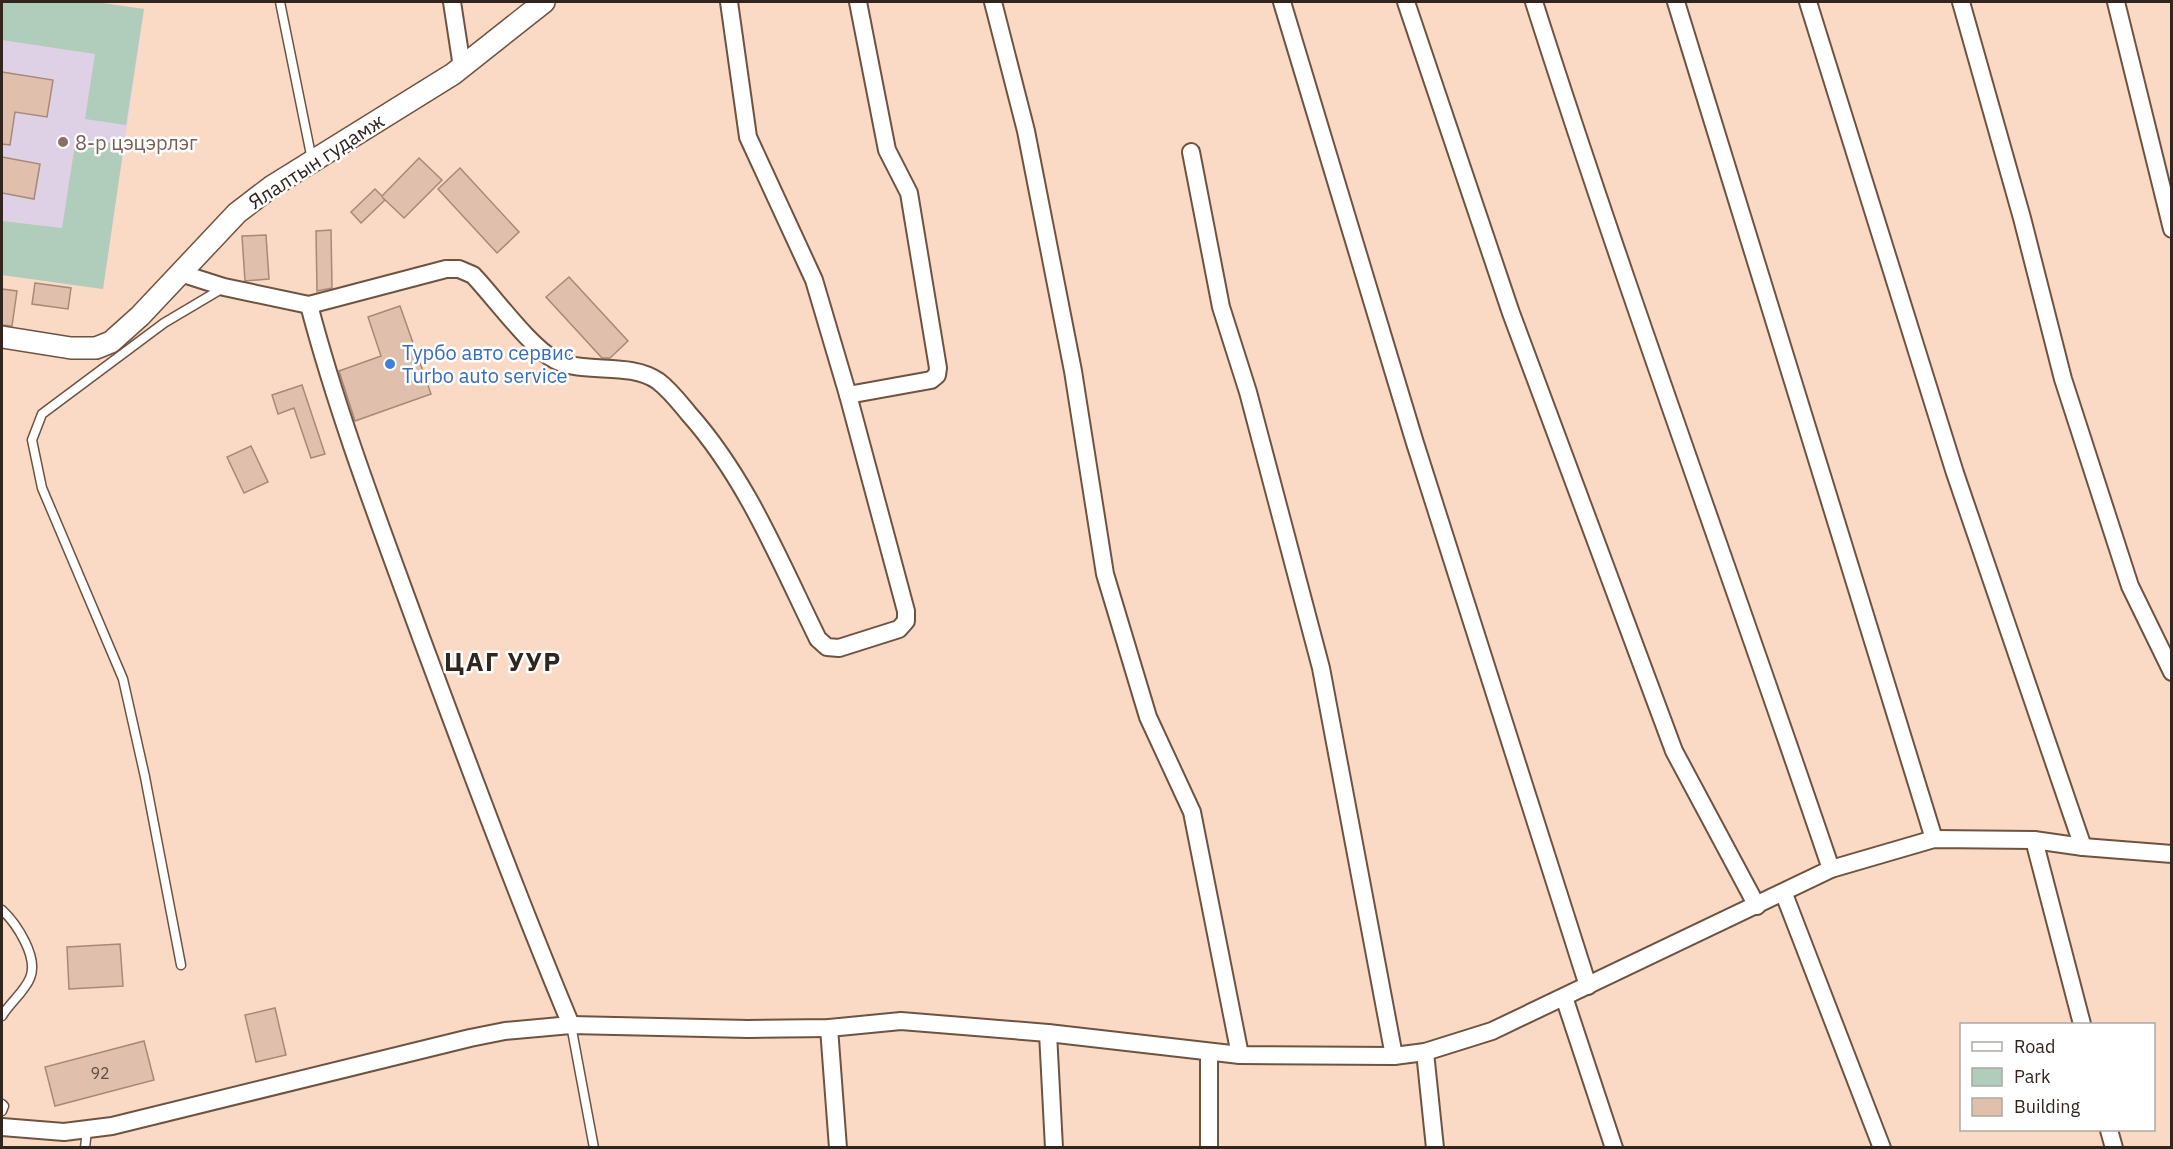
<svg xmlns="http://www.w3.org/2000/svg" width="2173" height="1149" font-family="'IBM Plex Sans',sans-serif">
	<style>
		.education { fill: #ded1e5 }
		.green { fill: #b0ccba }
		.building { fill: #e0c0ac; stroke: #a78976; stroke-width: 1.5 }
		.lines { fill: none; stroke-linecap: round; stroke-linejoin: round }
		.service-casing { stroke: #6e5341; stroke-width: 11 }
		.minor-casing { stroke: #6e5341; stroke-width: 20 }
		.tertiary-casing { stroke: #6e5341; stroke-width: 24 }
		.service { stroke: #fff; stroke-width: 8 }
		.minor { stroke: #fff; stroke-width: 16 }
		.tertiary { stroke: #fff; stroke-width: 21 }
		.education-dot { fill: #8d6e63; stroke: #fff; stroke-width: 2 }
		.shop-dot { fill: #3f7fe0; stroke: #fff; stroke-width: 2 }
		.labels { text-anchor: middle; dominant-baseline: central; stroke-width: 5; stroke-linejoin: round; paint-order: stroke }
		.number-label { font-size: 16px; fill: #5e4c42 }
		.education-label { font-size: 20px; fill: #785e54; stroke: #fff; text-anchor: start }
		.street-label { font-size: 20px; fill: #32251e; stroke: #fff }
		.shop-label { font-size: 20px; fill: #366cbe; stroke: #fff; text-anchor: start }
		.district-label { font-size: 26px; font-weight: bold; letter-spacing: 1.5px; fill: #32251e; stroke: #fff }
	</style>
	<rect width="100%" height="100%" fill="#fad9c5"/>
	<!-- education -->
	<polygon class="education" points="2,2 93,2 144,9 103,289 2,275"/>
	<!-- green -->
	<g class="green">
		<polygon points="2,2 95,2 144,9 126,125 85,119 95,54 2,40"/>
		<polygon points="76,138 124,145 103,289 2,275 2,221 62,228"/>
	</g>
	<!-- building -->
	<g class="building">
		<polygon points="2,72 53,80 47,117 15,112 10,145 2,144"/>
		<polygon points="2,157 40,164 34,199 2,193"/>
		<polygon points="419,158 442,180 404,218 382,197 385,200 361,223 351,212 375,189 382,196"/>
		<polygon points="460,168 519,232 497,253 438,189"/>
		<polygon points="331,230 332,288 317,291 316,231"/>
		<polygon points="266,235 269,279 245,281 242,236"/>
		<polygon points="569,277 628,341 610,358 602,358 546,297"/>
		<polygon points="35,283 71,288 68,309 32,304"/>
		<polygon points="2,289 17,291 12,326 2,325"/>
		<polygon points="400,306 431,394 355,421 339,371 381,356 368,317"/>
		<polygon points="302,385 325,454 311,458 294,408 278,414 272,395"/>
		<polygon points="251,446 268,482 244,493 227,457"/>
		<polygon points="120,944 123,986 69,989 67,947"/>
		<polygon points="275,1008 286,1055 256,1062 245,1015"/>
		<polygon points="144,1041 154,1080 55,1106 45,1067"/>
	</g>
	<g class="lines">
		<defs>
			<g id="service">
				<polyline points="280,2 312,160"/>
				<path d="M2,910c14,13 37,47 28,68 -5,13 -21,26 -28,38"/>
				<polyline points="181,965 145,777 123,679 42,488 32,440 42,414 164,323 223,288"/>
				<polyline points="571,1025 594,1148"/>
				<polyline points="2,1104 4,1106 2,1111"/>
				<polyline points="85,1148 87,1130"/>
			</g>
			<g id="minor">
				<polyline points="452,2 462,67"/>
				<polyline points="993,2 1026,131 1073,371 1105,574 1148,717 1192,812 1240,1055"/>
				<polyline points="1282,2 1415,443 1588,986"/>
				<polyline points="1406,2 1511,313 1674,751 1757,906"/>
				<path d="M1534,2c93,291 199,578 297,867"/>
				<polyline points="1676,2 1934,839"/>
				<polyline points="1808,2 1955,473 2083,847"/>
				<polyline points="1961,2 2022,218 2063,379 2130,586 2172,672"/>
				<polyline points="2116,2 2172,229"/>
				<polyline points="1191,152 1221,307 1248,392 1321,668 1394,1056"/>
				<path d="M180,273l44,14 85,18c30,114 73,225 113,335 48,129 96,258 149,385"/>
				<path d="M309,305l137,-36h13l14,6c21,22 57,72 82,85 31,15 74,1 103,21 12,9 21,21 31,33 58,65 91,148 129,225l9,8 12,1 60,-19 7,-8v-10l-58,-216 -34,-115 -66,-143 -19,-135"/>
				<polyline points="848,395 931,380 937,375 938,368 909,193 887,150 858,2"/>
				<polyline points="2034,840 2082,1024"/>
				<polyline points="1784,894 1882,1148"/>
				<polyline points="1564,997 1614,1148"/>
				<polyline points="829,1028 838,1148"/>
				<polyline points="1048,1033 1054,1148"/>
				<polyline points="1209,1052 1209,1148"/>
				<polyline points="1425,1052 1435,1148"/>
				<polyline points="2,1127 64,1132 112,1126 470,1038 505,1031 571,1025 748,1029 829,1028 901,1021 1048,1033 1240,1055 1394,1056 1425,1052 1492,1031 1831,869 1934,839 2034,840 2083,847 2172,854"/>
				<polyline points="2109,1130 2114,1148"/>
			</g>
			<polyline id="tertiary" points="2,337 71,348 96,348 111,342 140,316 237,213 271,187 453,74 544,2"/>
		</defs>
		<!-- service casing -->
		<use href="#service" class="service-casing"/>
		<!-- minor casing -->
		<use href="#minor" class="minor-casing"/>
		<!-- tertiary casing -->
		<use href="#tertiary" class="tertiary-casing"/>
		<!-- service -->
		<use href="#service" class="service"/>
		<!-- minor -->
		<use href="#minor" class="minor"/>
		<!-- tertiary -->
		<use href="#tertiary" class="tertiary"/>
	</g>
	<!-- markers -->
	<circle class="education-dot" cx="63" cy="142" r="6"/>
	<circle class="shop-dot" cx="390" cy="364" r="6"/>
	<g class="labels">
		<!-- number labels -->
		<g class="number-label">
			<text x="100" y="1073">92</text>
		</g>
		<!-- education labels -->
		<g class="education-label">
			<text x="75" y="142">8-р цэцэрлэг</text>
		</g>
		<!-- street labels -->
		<g class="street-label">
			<text transform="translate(316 161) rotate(-33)">Ялалтын гудамж</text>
		</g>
		<!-- shop labels -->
		<g class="shop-label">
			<text x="402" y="352">Турбо авто сервис<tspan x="402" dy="23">Turbo auto service</tspan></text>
		</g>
		<!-- district labels -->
		<g class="district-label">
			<text x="503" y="661">ЦАГ УУР</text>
		</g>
	</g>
	<!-- border -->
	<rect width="2173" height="1149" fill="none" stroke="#32251e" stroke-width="6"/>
	<!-- legend -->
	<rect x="1960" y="1023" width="195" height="108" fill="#ffffff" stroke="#ada8a5" stroke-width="1.5"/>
	<rect x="1972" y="1042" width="30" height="9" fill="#ffffff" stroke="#ada8a5" stroke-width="1.5"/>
	<text x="2014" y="1053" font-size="18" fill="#32251e">Road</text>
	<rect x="1972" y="1068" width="30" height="18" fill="#b0ccba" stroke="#ada8a5" stroke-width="1.5"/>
	<text x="2014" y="1083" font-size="18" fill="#32251e">Park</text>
	<rect x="1972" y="1098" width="30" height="18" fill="#e0c0ac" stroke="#ada8a5" stroke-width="1.5"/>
	<text x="2014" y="1113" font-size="18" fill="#32251e">Building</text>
</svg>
